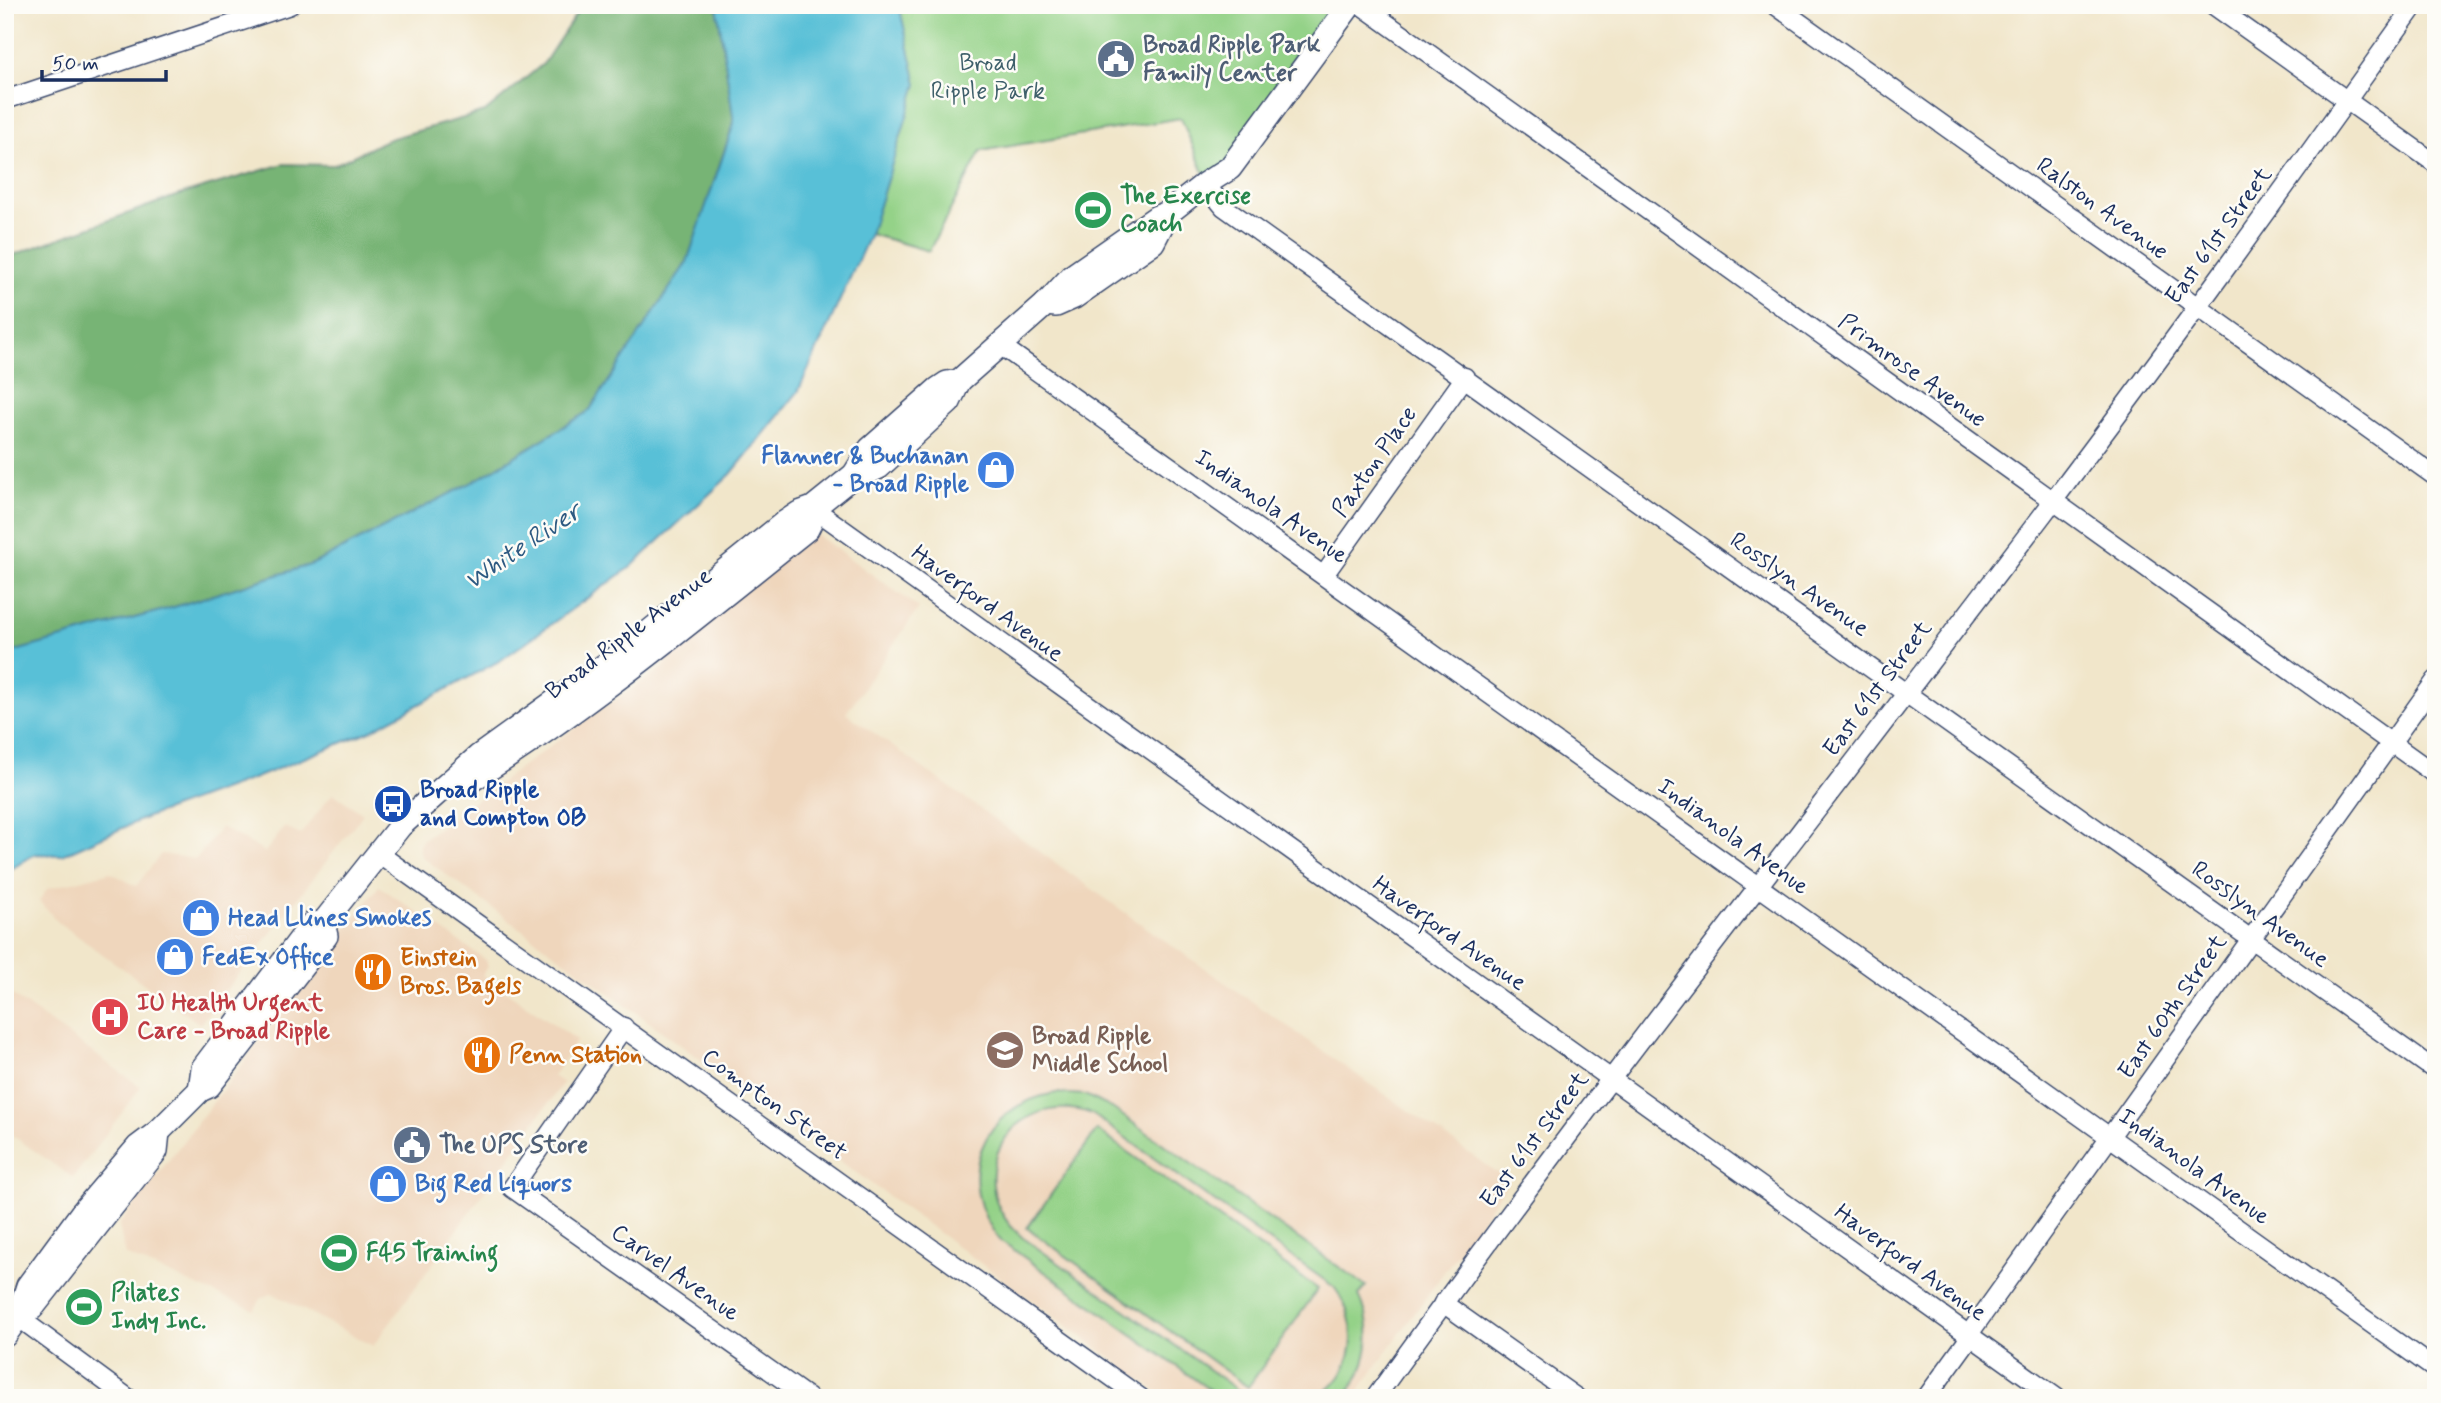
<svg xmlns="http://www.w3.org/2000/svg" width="2441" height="1403" font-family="Mynerve,sans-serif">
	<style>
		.built { fill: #efd6bc }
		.green { fill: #94d288; stroke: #588073; stroke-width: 2 }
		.forest { fill: #77b474; stroke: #497269; stroke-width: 2 }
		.water { fill: #59c0d7; stroke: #3a789a; stroke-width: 2 }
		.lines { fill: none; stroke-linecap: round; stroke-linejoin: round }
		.minor-casing { stroke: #3b4a6e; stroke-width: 21 }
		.tertiary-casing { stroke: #3b4a6e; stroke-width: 26 }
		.minor { stroke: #fff; stroke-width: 18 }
		.tertiary { stroke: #fff; stroke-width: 23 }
		.labels { text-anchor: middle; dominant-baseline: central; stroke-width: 5; stroke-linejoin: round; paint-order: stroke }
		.service-label { font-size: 24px; font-weight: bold; fill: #4e5e75; stroke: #fdfcf7; text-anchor: start }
		.park-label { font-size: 24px; fill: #3f606b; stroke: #fdfcf7 }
		.leisure-label { font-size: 24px; font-weight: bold; fill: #27864d; stroke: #fdfcf7; text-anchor: start }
		.street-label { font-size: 24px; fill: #1b2f5e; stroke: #fdfcf7 }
		.shop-label { font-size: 24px; font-weight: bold; fill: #366cbe; stroke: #fdfcf7; text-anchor: start }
		.transit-label { font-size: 24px; font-weight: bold; fill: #164399; stroke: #fdfcf7; text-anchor: start }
		.food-label { font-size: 24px; font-weight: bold; fill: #c56008; stroke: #fdfcf7; text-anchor: start }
		.health-label { font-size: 24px; font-weight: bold; fill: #be3a42; stroke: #fdfcf7; text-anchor: start }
		.education-label { font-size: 24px; font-weight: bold; fill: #785e54; stroke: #fdfcf7; text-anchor: start }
		.water-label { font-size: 26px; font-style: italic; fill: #2e5a82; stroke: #fdfcf7 }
	</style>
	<rect width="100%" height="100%" fill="#fdfcf7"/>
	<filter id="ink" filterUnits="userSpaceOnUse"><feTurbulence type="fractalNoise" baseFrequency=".0143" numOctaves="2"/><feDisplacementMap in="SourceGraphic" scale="14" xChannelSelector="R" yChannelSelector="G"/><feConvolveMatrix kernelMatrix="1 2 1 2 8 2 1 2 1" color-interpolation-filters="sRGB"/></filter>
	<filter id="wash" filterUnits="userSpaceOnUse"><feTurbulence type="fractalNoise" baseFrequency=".00686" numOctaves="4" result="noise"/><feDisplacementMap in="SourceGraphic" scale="28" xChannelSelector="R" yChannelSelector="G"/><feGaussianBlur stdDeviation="1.57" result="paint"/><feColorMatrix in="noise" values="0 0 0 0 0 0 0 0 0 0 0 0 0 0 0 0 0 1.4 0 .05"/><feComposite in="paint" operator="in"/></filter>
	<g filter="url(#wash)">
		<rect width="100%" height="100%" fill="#f1e6ca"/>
		<!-- built -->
		<g class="built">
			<polygon points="813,535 817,535 919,608 846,713 1134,919 1509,1181 1354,1398 1166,1398 422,857 418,846 423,839 594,714 663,668 683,638"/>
			<polygon points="333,793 363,814 200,1024 58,922 39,901 47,889 110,872 136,886 161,854 196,859 221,827 265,852 285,827 300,835"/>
			<polygon points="379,886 486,960 488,967 482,975 577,1040 553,1076 563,1083 373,1346 272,1293 261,1299 254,1310 125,1255 119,1225"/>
			<polygon points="5,990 141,1087 73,1178 5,1130"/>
		</g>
		<!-- green -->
		<g class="green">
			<polygon points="899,5 1349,5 1211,189 1181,118 981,151 929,251 870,234 917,84"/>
			<path d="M1056,1093l29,2 27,13 254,178 -7,9c17,36 11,73 -16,103h-27c42,-24 46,-75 18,-111l-242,-173c-81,-28 -136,67 -70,123l227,161h-28l-221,-158c-48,-59 -20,-135 56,-147z"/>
			<polygon points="1097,1130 1318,1289 1248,1387 1027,1228"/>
		</g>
		<!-- forest -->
		<polygon class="forest" points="582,5 717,5 734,122 687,262 589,411 473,482 313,564 171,608 5,654 5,258 176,196 283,164 334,165 389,139 485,112 544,63"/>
		<!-- water -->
		<polygon class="water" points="717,5 899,5 917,84 870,234 798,392 731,474 631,567 501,660 368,732 255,778 145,818 62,855 35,854 5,873 5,654 171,608 313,564 473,482 589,411 687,262 734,123"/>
	</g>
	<g filter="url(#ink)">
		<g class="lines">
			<defs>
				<g id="minor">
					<polyline points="1361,5 2436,775"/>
					<polyline points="1775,5 2436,477"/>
					<polyline points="2213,5 2436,164"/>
					<polyline points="5,100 290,5"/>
					<polyline points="1205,184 1224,207 2436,1071"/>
					<polyline points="1000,345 2436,1370"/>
					<polyline points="813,508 2057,1398"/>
					<polyline points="1324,575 1465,377"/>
					<polyline points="378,853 1141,1398"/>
					<polyline points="624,1027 512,1188 809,1398"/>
					<polyline points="1443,1303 1577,1398"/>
					<polyline points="18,1317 128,1398"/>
					<path d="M1375,1398c216,-301 446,-590 669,-885 127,-167 249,-337 371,-508"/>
					<polyline points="1926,1398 1965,1344 1974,1327 2436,680"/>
				</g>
				<g id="tertiary">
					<polyline points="1046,304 1056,305 1074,297 1153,242 1168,213"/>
					<polyline points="854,475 863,475 879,467 949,402 959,381 1046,304 1071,277 1157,217 1168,213 1205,184 1230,168 1350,5"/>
					<path d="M459,775l14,4c118,-74 226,-164 334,-250l5,-10 1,-11"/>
					<polyline points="200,1090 203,1068 312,924 323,923 400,826 479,756 629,648 784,523 799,513 813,508 854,475 870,449 938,389 947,383 959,381"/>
					<polyline points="21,1316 32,1308 156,1151 158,1132"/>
					<polyline points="5,1335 18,1317 28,1286 81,1214 138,1147 158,1132 200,1090 209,1086 326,936 323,923"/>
				</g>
			</defs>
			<!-- minor casing -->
			<use href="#minor" class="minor-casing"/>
			<!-- tertiary casing -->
			<use href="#tertiary" class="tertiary-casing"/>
			<!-- minor -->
			<use href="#minor" class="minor"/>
			<!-- tertiary -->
			<use href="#tertiary" class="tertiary"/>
		</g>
	</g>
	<!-- icons -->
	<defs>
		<symbol id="civic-disc" viewBox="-11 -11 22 22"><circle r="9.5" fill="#5c6f8a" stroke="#fdfcf7"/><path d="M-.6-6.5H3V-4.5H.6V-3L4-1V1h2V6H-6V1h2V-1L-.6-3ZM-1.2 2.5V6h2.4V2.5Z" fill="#fff"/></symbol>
		<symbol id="stadium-disc" viewBox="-11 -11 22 22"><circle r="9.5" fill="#2e9e5b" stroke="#fdfcf7"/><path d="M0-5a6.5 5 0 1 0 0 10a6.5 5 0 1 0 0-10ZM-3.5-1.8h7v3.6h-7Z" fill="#fff"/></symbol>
		<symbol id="shop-disc" viewBox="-11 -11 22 22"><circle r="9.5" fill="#3f7fe0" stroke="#fdfcf7"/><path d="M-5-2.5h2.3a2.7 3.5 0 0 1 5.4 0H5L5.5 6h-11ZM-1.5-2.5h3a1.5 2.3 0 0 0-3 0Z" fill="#fff"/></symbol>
		<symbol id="bus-disc" viewBox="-11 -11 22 22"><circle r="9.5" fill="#1a4fb4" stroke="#fdfcf7"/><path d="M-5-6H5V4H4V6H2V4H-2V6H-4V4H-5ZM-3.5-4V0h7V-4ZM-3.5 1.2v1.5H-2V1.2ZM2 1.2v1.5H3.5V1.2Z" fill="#fff"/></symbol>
		<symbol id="restaurant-disc" viewBox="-11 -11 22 22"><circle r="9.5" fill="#e8710a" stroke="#fdfcf7"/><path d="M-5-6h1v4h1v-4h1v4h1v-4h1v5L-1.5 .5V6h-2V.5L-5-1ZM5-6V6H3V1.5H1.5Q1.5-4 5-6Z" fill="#fff"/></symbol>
		<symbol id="hospital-disc" viewBox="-11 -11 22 22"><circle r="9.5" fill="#e0444e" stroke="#fdfcf7"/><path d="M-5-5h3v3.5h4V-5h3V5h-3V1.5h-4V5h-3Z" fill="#fff"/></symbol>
		<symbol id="school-disc" viewBox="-11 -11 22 22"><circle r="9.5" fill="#8d6e63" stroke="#fdfcf7"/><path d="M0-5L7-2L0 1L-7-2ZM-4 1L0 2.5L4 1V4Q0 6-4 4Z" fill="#fff"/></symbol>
	</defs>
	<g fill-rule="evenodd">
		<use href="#civic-disc" x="1094" y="37" width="44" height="44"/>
		<use href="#stadium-disc" x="1071" y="188" width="44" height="44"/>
		<use href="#shop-disc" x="974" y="448" width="44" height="44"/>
		<use href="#bus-disc" x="371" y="782" width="44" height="44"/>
		<use href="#shop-disc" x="179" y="896" width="44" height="44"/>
		<use href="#shop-disc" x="153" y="935" width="44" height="44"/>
		<use href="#restaurant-disc" x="351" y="950" width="44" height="44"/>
		<use href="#hospital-disc" x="88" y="995" width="44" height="44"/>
		<use href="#school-disc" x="983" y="1028" width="44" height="44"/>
		<use href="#restaurant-disc" x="460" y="1033" width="44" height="44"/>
		<use href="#civic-disc" x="390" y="1123" width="44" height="44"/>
		<use href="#shop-disc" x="366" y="1162" width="44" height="44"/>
		<use href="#stadium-disc" x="317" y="1231" width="44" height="44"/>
		<use href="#stadium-disc" x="62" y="1285" width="44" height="44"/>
	</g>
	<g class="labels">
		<!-- service labels -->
		<g class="service-label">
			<text x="1143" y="45">Broad Ripple Park<tspan x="1143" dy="28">Family Center</tspan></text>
			<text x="439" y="1145">The UPS Store</text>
		</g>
		<!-- park labels -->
		<g class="park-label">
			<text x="988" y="63">Broad<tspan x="988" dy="28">Ripple Park</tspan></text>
		</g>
		<!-- leisure labels -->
		<g class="leisure-label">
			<text x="1120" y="196">The Exercise<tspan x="1120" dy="28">Coach</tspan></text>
			<text x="366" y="1253">F45 Training</text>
			<text x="111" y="1293">Pilates<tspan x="111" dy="28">Indy Inc.</tspan></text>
		</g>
		<!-- street labels -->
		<g class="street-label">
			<text transform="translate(2102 209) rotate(36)">Ralston Avenue</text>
			<text transform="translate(2219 236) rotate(-54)">East 61st Street</text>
			<text transform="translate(1912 371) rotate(36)">Primrose Avenue</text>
			<text transform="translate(1375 462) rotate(-55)">Paxton Place</text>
			<text transform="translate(1271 507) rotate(35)">Indianola Avenue</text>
			<text transform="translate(1799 585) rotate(35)">Rosslyn Avenue</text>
			<text transform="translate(987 604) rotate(36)">Haverford Avenue</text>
			<text transform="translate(629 634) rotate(-37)">Broad Ripple Avenue</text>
			<text transform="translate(1878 689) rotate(-53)">East 61st Street</text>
			<text transform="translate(1733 837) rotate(36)">Indianola Avenue</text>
			<text transform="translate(2260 915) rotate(36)">Rosslyn Avenue</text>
			<text transform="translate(1449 934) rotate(35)">Haverford Avenue</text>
			<text transform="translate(2173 1007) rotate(-55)">East 60th Street</text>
			<text transform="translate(774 1105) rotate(36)">Compton Street</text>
			<text transform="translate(1535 1140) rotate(-53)">East 61st Street</text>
			<text transform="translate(2194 1167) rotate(36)">Indianola Avenue</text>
			<text transform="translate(1910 1263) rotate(36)">Haverford Avenue</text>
			<text transform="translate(675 1273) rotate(35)">Carvel Avenue</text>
		</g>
		<!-- shop labels -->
		<g class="shop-label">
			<text x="969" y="456" text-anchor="end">Flanner &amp; Buchanan<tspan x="969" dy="28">- Broad Ripple</tspan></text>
			<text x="228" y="918">Head Llines Smokes</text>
			<text x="202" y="957">FedEx Office</text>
			<text x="415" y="1184">Big Red Liquors</text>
		</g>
		<!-- transit labels -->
		<g class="transit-label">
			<text x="420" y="790">Broad Ripple<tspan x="420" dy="28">and Compton OB</tspan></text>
		</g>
		<!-- food labels -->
		<g class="food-label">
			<text x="400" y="958">Einstein<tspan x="400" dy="28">Bros. Bagels</tspan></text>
			<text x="509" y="1055">Penn Station</text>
		</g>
		<!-- health labels -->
		<g class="health-label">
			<text x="137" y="1003">IU Health Urgent<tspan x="137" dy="28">Care - Broad Ripple</tspan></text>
		</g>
		<!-- education labels -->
		<g class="education-label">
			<text x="1032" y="1036">Broad Ripple<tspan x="1032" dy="28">Middle School</tspan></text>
		</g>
		<!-- water labels -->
		<g class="water-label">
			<text transform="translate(523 547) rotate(-34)">White River</text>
		</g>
	</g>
	<!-- margin -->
	<rect width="2441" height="1403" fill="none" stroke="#fdfcf7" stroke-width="28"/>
	<!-- scale -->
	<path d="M42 70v10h124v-10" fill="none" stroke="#1b2f5e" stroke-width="3.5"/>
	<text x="52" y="70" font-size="21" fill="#1b2f5e" stroke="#fdfcf7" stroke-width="5" paint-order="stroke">50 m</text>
</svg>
